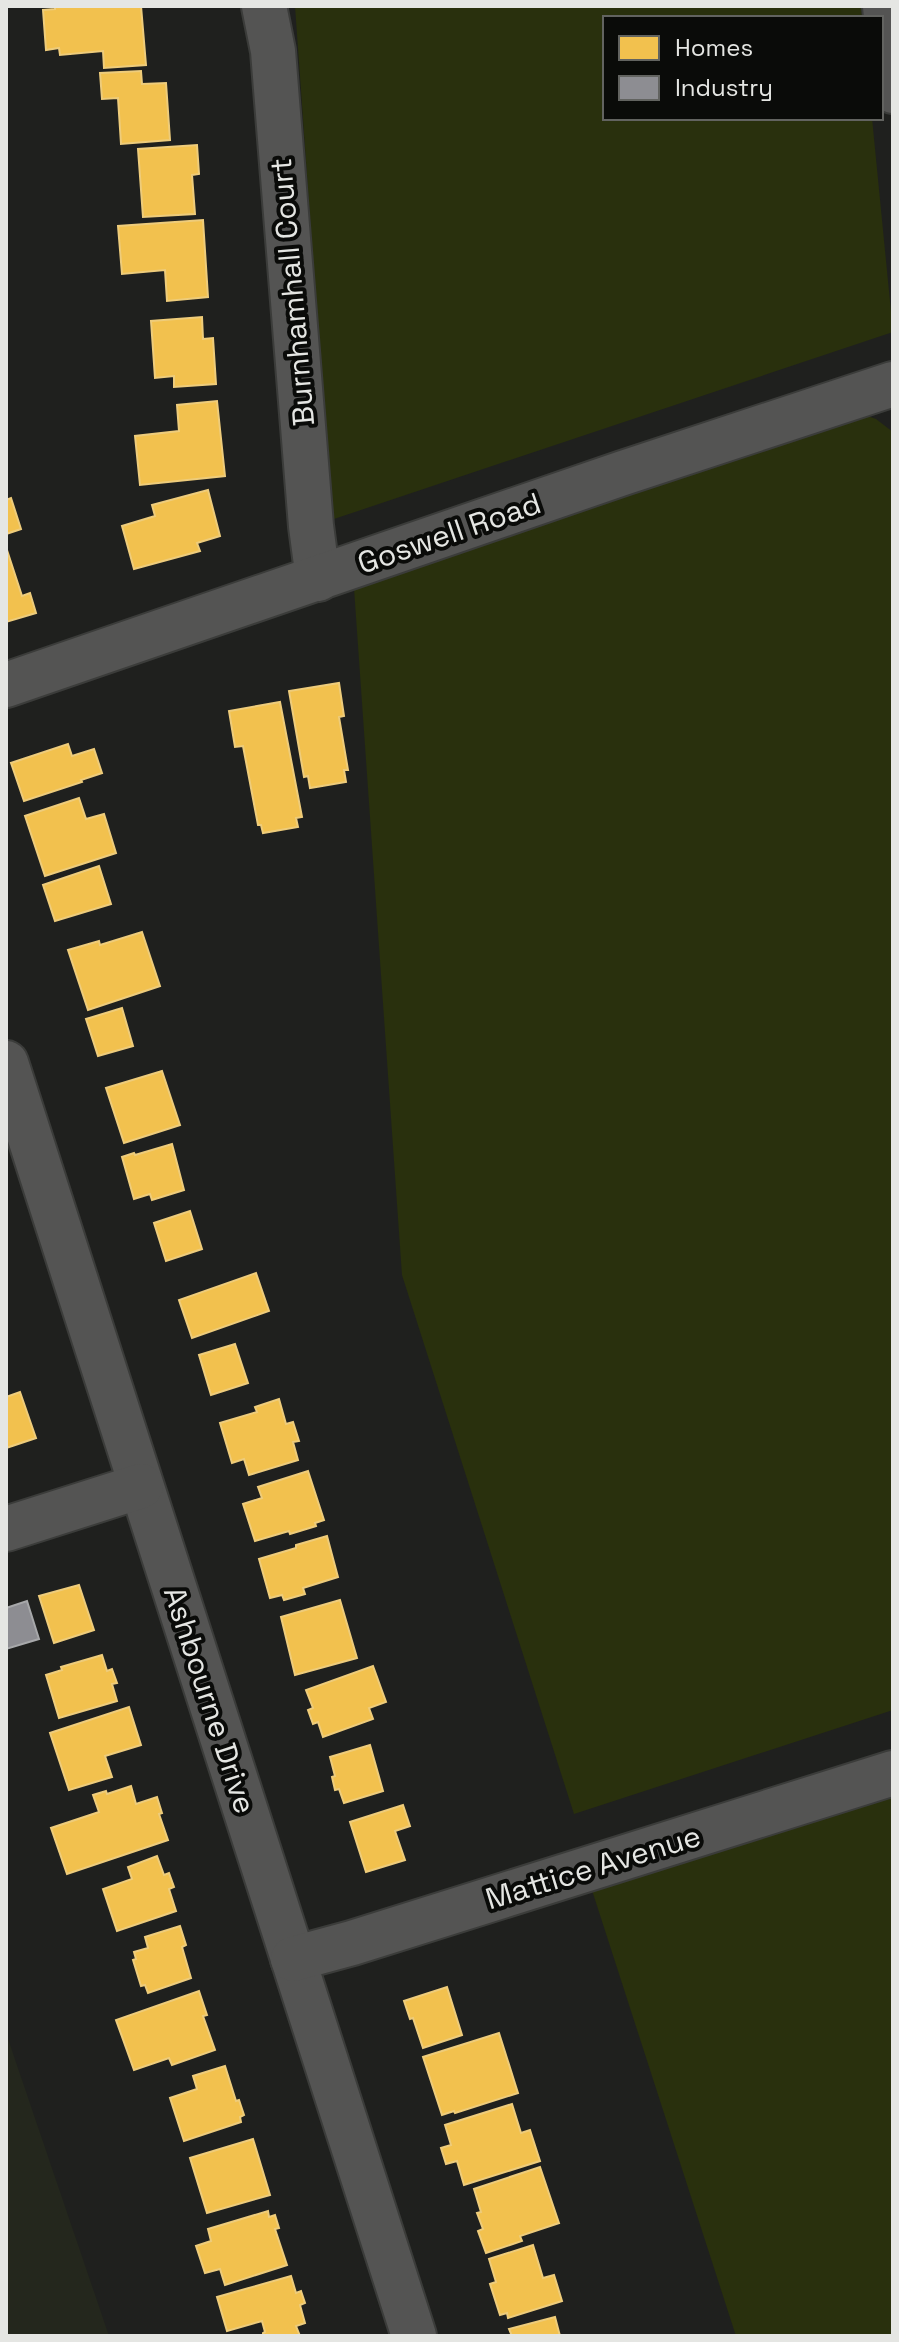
<svg xmlns="http://www.w3.org/2000/svg" width="899" height="2342" font-family="'Space Grotesk',sans-serif">
	<style>
		.built { fill: #24271d }
		.grass { fill: #29300d }
		.homes { fill: #f2c14e; stroke: #eecc7b; stroke-width: 2 }
		.industry { fill: #8d8d92; stroke: #a7a8aa; stroke-width: 2 }
		.lines { fill: none; stroke-linecap: round; stroke-linejoin: round }
		.minor-casing { stroke: #3b3c3a; stroke-width: 48 }
		.minor { stroke: #545453; stroke-width: 44 }
		.labels { text-anchor: middle; dominant-baseline: central; stroke-width: 8; stroke-linejoin: round; paint-order: stroke }
		.street-label { font-size: 30px; fill: #e5e6e3; stroke: #0a0b09 }
	</style>
	<rect width="100%" height="100%" fill="#1f201e"/>
	<!-- built -->
	<polygon class="built" points="6,2033 109,2336 6,2336"/>
	<!-- grass -->
	<g class="grass">
		<polygon points="295,6 861,6 862,18 605,18 605,118 872,118 893,332 334,519 331,513"/>
		<polygon points="862,414 876,419 893,432 893,1710 574,1814 402,1275 354,588"/>
		<polygon points="893,1785 893,2336 736,2336 590,1884"/>
	</g>
	<!-- homes -->
	<g class="homes">
		<polygon points="55,6 141,6 146,65 104,68 103,51 60,55 59,48 46,50 43,10 55,9"/>
		<polygon points="141,71 142,84 166,83 170,140 121,144 118,98 102,99 100,73"/>
		<polygon points="197,145 199,174 192,175 195,214 143,217 138,149"/>
		<polygon points="203,220 208,297 167,301 165,270 122,274 118,226"/>
		<polygon points="202,317 203,339 213,338 216,384 174,387 174,376 155,378 151,321"/>
		<polygon points="217,401 225,476 140,485 135,436 179,431 177,405"/>
		<polygon points="208,490 220,536 197,543 200,551 134,569 122,526 155,516 152,505"/>
		<polygon points="11,498 21,529 6,534 6,500"/>
		<polygon points="6,547 22,596 30,593 36,613 6,622"/>
		<polygon points="339,683 344,716 339,717 348,770 344,770 346,782 310,788 308,776 304,777 289,691"/>
		<polygon points="280,702 302,817 296,818 298,827 263,833 261,825 258,825 243,746 235,747 229,711"/>
		<polygon points="68,744 72,756 94,749 102,773 81,780 82,782 24,801 11,763"/>
		<polygon points="79,798 86,819 104,814 116,853 45,876 25,816"/>
		<polygon points="99,866 111,904 55,921 43,885"/>
		<polygon points="142,932 160,986 88,1010 68,950 99,941 100,945"/>
		<polygon points="122,1008 133,1046 98,1056 86,1019"/>
		<polygon points="162,1071 180,1125 124,1143 106,1088"/>
		<polygon points="172,1144 184,1190 152,1200 150,1194 134,1199 122,1157 134,1153 135,1155"/>
		<polygon points="190,1211 202,1249 166,1261 154,1223"/>
		<polygon points="256,1273 269,1311 192,1338 179,1300"/>
		<polygon points="235,1344 248,1383 211,1395 199,1355"/>
		<polygon points="20,1392 36,1438 6,1448 6,1397"/>
		<polygon points="279,1399 286,1424 293,1422 299,1441 293,1442 298,1460 249,1475 244,1459 232,1463 220,1423 257,1412 255,1407"/>
		<polygon points="308,1471 324,1520 315,1523 316,1526 290,1534 289,1531 255,1541 243,1504 262,1498 258,1487"/>
		<polygon points="327,1536 338,1577 303,1588 305,1594 284,1600 282,1595 270,1598 259,1559 296,1548 296,1545"/>
		<polygon points="79,1585 94,1630 54,1643 39,1596"/>
		<polygon points="340,1600 357,1658 295,1675 281,1617"/>
		<polygon points="102,1655 107,1671 112,1669 117,1683 112,1684 117,1701 59,1718 46,1675 62,1670 61,1667"/>
		<polygon points="373,1666 386,1702 369,1708 373,1719 323,1737 318,1722 313,1724 308,1710 313,1708 306,1690"/>
		<polygon points="129,1707 141,1745 105,1756 112,1777 69,1790 50,1733"/>
		<polygon points="370,1745 383,1791 344,1803 339,1789 335,1790 332,1777 335,1776 330,1757"/>
		<polygon points="131,1786 136,1804 157,1797 162,1813 159,1814 168,1840 67,1874 51,1828 99,1812 93,1795 106,1791 107,1794"/>
		<polygon points="403,1805 410,1826 395,1831 405,1860 366,1872 350,1822"/>
		<polygon points="157,1856 164,1875 169,1873 174,1887 169,1889 176,1911 117,1931 103,1889 132,1879 128,1867"/>
		<polygon points="180,1926 186,1945 182,1947 191,1978 148,1993 145,1985 141,1986 133,1960 136,1959 134,1952 148,1948 145,1937"/>
		<polygon points="447,1987 462,2035 423,2048 413,2018 410,2019 404,2001"/>
		<polygon points="199,1991 207,2015 203,2016 215,2050 172,2065 169,2058 134,2070 116,2020"/>
		<polygon points="499,2033 518,2093 455,2113 454,2111 442,2115 423,2057"/>
		<polygon points="225,2066 236,2101 239,2100 244,2115 240,2117 241,2122 184,2141 170,2098 197,2089 193,2076"/>
		<polygon points="512,2104 521,2133 530,2130 540,2161 464,2185 457,2161 446,2164 441,2148 451,2145 445,2125"/>
		<polygon points="253,2139 270,2195 207,2213 190,2158"/>
		<polygon points="540,2167 559,2223 520,2236 522,2241 486,2253 478,2231 483,2229 477,2213 481,2212 474,2189"/>
		<polygon points="268,2211 269,2217 275,2215 279,2228 275,2229 287,2265 225,2285 220,2269 205,2273 196,2246 211,2241 208,2229"/>
		<polygon points="533,2245 543,2278 554,2275 562,2301 508,2318 507,2313 500,2315 490,2284 496,2282 489,2259"/>
		<polygon points="291,2276 296,2293 301,2291 305,2303 300,2305 305,2323 296,2326 300,2336 263,2336 263,2333 265,2332 262,2321 227,2331 217,2297"/>
		<polygon points="555,2317 560,2336 512,2336 509,2329"/>
	</g>
	<!-- industry -->
	<polygon class="industry" points="27,1601 39,1639 6,1649 6,1608"/>
	<g class="lines">
		<defs>
			<g id="minor">
				<polyline points="264,6 273,51 311,526 318,579"/>
				<polyline points="885,6 893,91"/>
				<polyline points="6,685 623,473 893,384"/>
				<polyline points="6,1063 414,2336"/>
				<polyline points="6,1529 141,1486"/>
				<polyline points="293,1959 352,1943 893,1773"/>
			</g>
		</defs>
		<!-- minor casing -->
		<use href="#minor" class="minor-casing"/>
		<!-- minor -->
		<use href="#minor" class="minor"/>
	</g>
	<g class="labels">
		<!-- street labels -->
		<g class="street-label">
			<text transform="translate(292 292) rotate(-95)">Burnhamhall Court</text>
			<text transform="translate(449 533) rotate(-19)">Goswell Road</text>
			<text transform="translate(210 1700) rotate(72)">Ashbourne Drive</text>
			<text transform="translate(593 1867) rotate(-17)">Mattice Avenue</text>
		</g>
	</g>
	<!-- border -->
	<rect width="899" height="2342" fill="none" stroke="#e5e6e3" stroke-width="16"/>
	<!-- legend -->
	<rect x="603" y="16" width="280" height="104" fill="#0a0b09" stroke="#626360" stroke-width="2"/>
	<rect x="619" y="36" width="40" height="24" fill="#f2c14e" stroke="#626360" stroke-width="2"/>
	<text x="675" y="56" font-size="24" fill="#e5e6e3">Homes</text>
	<rect x="619" y="76" width="40" height="24" fill="#8d8d92" stroke="#626360" stroke-width="2"/>
	<text x="675" y="96" font-size="24" fill="#e5e6e3">Industry</text>
</svg>
